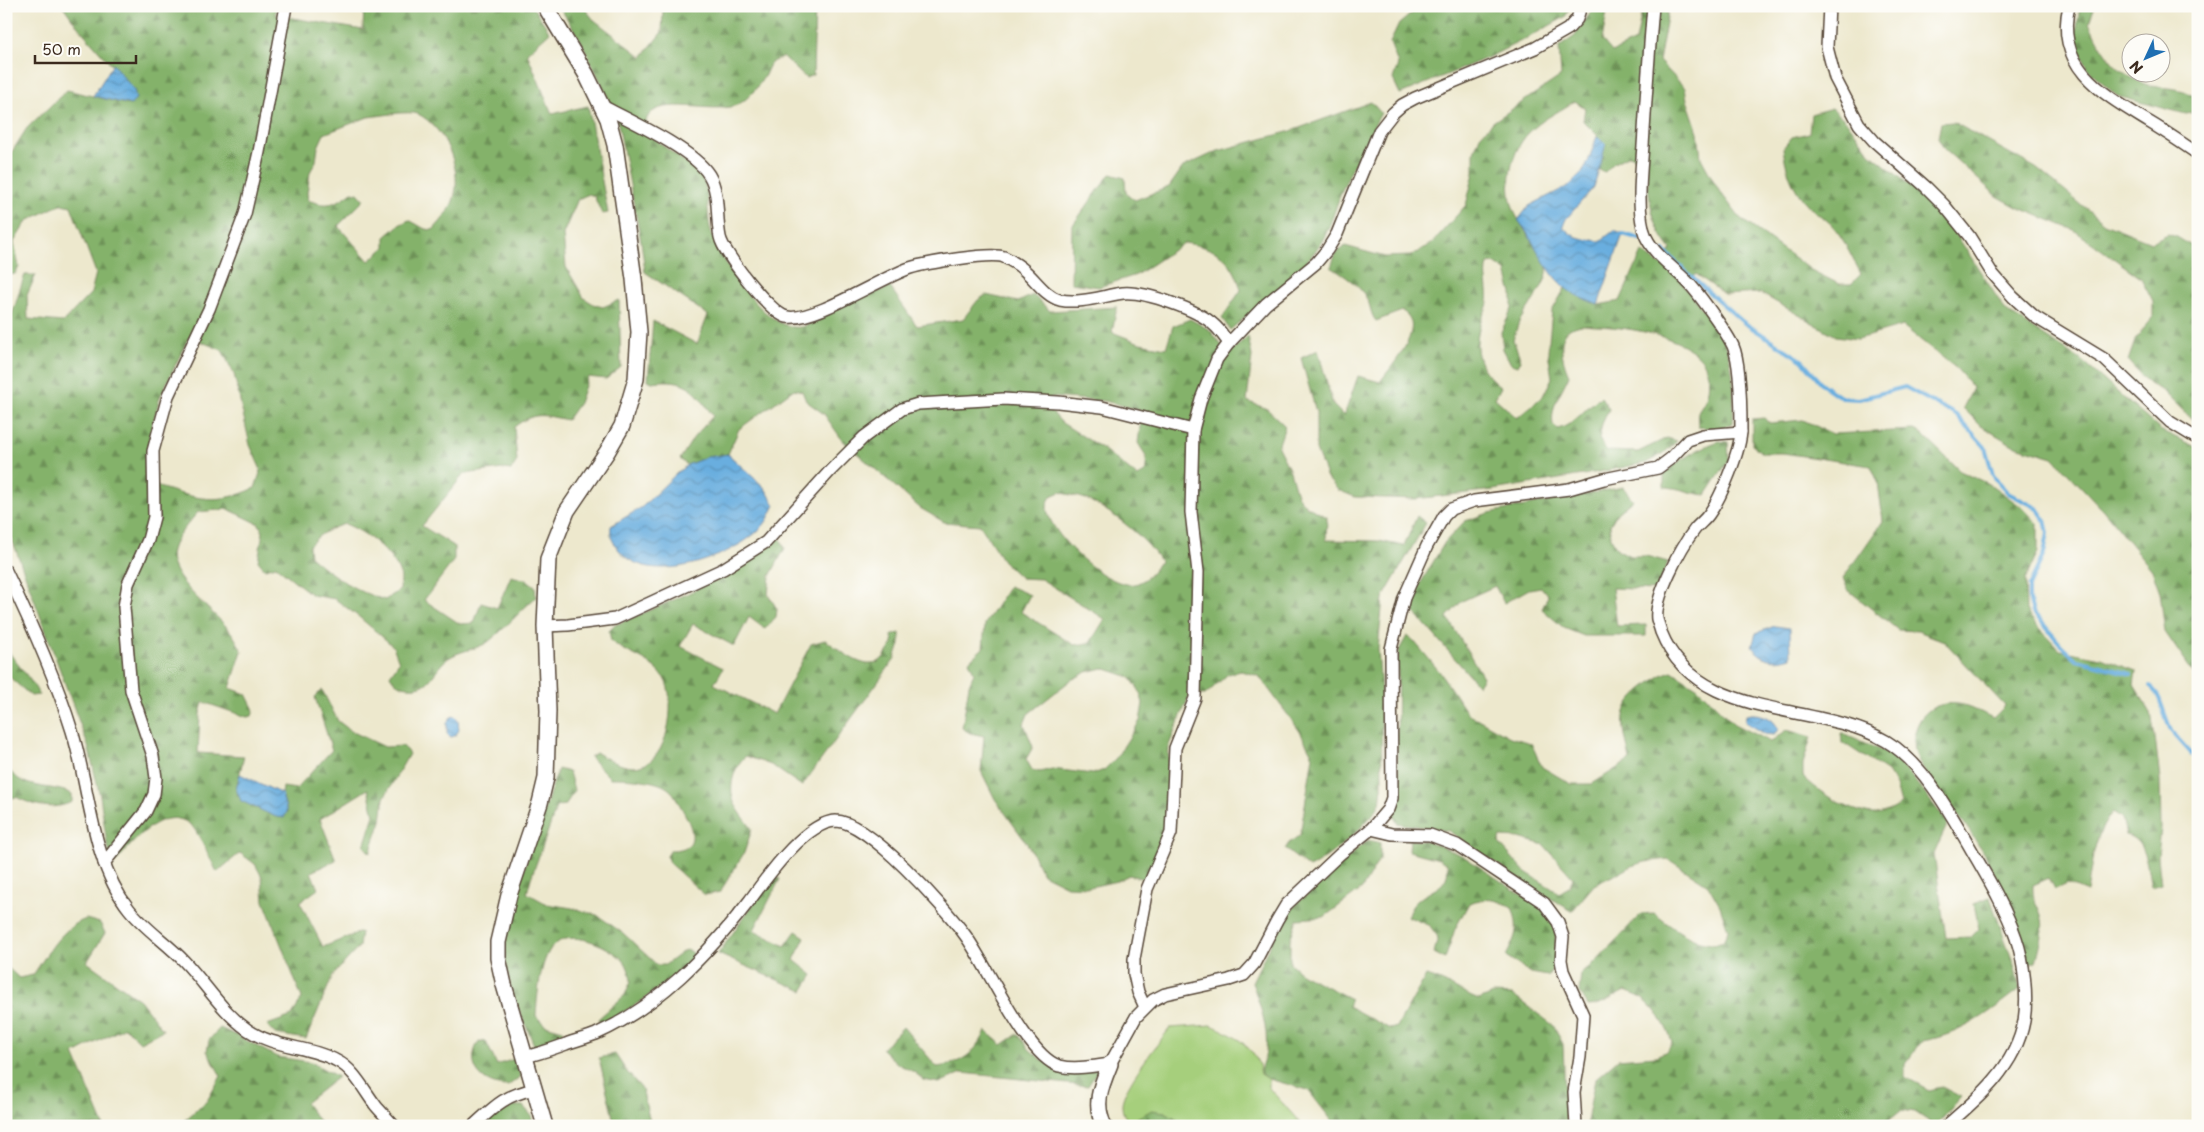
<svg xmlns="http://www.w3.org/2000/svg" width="2204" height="1132" font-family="'Playpen Sans',sans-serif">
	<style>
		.green { fill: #a6cf7b; stroke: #707c4c }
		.forest { fill: url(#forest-firs); stroke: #606e44; fill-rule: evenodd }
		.water { fill: url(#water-waves); stroke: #526c7e }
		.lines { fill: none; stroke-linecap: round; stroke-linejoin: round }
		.stream { stroke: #69aedf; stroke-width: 4 }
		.minor-casing { stroke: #564638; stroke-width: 14 }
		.tertiary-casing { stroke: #564638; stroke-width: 18 }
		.minor { stroke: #fff; stroke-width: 11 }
		.tertiary { stroke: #fff; stroke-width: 15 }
	</style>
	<defs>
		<pattern id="forest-firs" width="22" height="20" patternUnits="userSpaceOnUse" patternTransform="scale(1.25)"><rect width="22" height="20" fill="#84b26b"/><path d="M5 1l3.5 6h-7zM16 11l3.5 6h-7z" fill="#6d9157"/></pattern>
		<pattern id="water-waves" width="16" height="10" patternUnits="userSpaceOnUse" patternTransform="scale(1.25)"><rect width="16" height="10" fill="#69aedf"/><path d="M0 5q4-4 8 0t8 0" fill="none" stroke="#588eb4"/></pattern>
	</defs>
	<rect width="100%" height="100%" fill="#fdfcf7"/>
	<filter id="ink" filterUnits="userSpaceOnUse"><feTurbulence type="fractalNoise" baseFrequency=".02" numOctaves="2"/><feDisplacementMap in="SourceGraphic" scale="10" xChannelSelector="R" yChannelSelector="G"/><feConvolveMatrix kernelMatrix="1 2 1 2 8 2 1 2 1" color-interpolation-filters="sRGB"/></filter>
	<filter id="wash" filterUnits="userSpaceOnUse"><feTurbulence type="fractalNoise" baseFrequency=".0096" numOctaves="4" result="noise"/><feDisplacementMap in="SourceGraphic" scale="20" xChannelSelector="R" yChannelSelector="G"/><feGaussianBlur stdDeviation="1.12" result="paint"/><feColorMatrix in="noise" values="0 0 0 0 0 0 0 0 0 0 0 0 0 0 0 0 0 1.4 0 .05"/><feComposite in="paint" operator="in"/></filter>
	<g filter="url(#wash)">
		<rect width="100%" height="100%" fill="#ede8cd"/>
		<!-- green -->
		<path class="green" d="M1211,1025c23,9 47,24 50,49l8,5v9l34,38h-114l-24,-14 -28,6 -6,7c-5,-7 -9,-11 -9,-20 0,-18 36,-61 48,-77z"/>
		<!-- forest -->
		<g class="forest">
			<path d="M63,6h214l-2,9 88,15 1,-24h168l18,26 -23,21 25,61 36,-8 20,107 -6,1 -8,-18 -5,-2 -11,5 -15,35 3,33 18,31 11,7 8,2 16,-7 2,67 -15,12 -18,-2 -9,26 -12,17c-24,-5 -32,-9 -53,7l3,34 -6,9 -8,-1 -39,5 -42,52 32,20v14l-30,40 36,24 14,-1 7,-20 16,5 14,-32 16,4 8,6 1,11c-16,14 -31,32 -48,45 -10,7 -25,8 -36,14 -20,10 -17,34 -44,31 -9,-1 -14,-5 -18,-12l9,-13 -6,-16 -34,-29 -24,-18 -23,-4 -36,-29 -11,3 -7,-8 5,-29 -4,-8 -31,-15 -30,3c-9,11 -22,24 -26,38 -8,27 44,62 58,81 5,6 8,13 12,20l-12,37 16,6 8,16 -2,6 -5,1 -44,-15 -3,12 -2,39 46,3 -8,33 51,23 -5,-18 1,-7 13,2 36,-39 -17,-53 7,-7 16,31 13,10 34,16 18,-1 6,8 -25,44 -3,23 -11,32 -6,-7 10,-31 -6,-26 -48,30 16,41 -25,12 7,17 -18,13 23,45 38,-15 -2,15 -26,28 -27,64 -31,-5 -8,-9 25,-9 10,-18 -38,-97 -2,-24 -7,-13 -15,-11 -23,19c-5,-10 -20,-42 -26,-47 -29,-23 -60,20 -77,39l-7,-20 -7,-48 -12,-50 -82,-223v-198c10,-14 12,-34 19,-50h11l-9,20 1,24 35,3 28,-29 5,-20 -25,-67 -10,-2 -34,17 -13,21 5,25 -4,7 -5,1 -4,-6v-108l21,-33 40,-38 63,15 6,-7 -2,-8 -56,-63zM399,113c6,0 14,-1 19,1 26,13 43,52 37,80 -3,15 -12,25 -22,36l-8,-1 -16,-9 -10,5 -14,12v10l-16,14 -31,-35 26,-26 -6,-7 -6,-1c-16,12 -24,16 -44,8l-1,-7 3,-21 6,-11 2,-14 6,-13 44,-17zM189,337l33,13 12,24 16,71 11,25 -6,18c-42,20 -65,8 -106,-4v-47l11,-40zM345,524c21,8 47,28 55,50 2,4 0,11 0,16l-15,10c-29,-8 -52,-24 -75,-44l-1,-10c10,-12 21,-18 36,-22z"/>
			<path d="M559,6h24l10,13 49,38 20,-25 1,-22 -7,-4h159l-2,69 -7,3 -23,-21c-3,2 -8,3 -11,5 -3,3 -5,9 -7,13 -7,12 -18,27 -31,31 -23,7 -70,-9 -85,9 -16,20 41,46 50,58 13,17 6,38 12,58 8,27 58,108 94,95 9,-3 17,-11 25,-15 20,-10 40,-16 60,-24l27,39 46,-7 15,-19 8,-5 32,7 15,-7 17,16 67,-4 -5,25 28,11 26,5 7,-22 17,-7 20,11 18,24 20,-18 4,20 -5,45 20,8 18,17 -7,21 12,24 7,24 9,11 21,11 -1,23 53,1 25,5 13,-30 9,7 -43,75 -5,51 3,42 1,97c-1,4 -1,11 -2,15 -8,19 -53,56 -71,65l-24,-19 4,-6 11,-8 13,-79 -14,-26 -40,-54 -18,-5 -13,3 -23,21 -15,-1 -21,51 -3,82 -6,23 -16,29 -15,-4 -12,6 -27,6 -23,-1 -24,-12 -15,-29 -33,-46 -14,-28 3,-35 -14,-3 -8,-5 7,-43 5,-12 -5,-12 14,-13 2,-24 24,-38 21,9 -9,17 53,33 16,-2 15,-24 -64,-40 -20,-1 -18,-17 -23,-36 -36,-3 -24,-14 -77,-67 -19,-27 -18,-13 -4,-10 -8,-2 -55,40 -11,25 -21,3 -20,8 -7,-6 14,-22 19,-21c-19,-27 -25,-39 -61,-34l-4,-2 5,-59 44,23 11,-29 -63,-43 -4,-31 -23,-118 -12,-30 -25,-52zM1051,397l54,4 37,10 -4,32 8,13 1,14 -9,7 -35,-28 -41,-26 -12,-13zM1060,492c8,3 18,4 26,7 24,11 61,39 74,62 -5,9 -12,18 -22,22 -26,11 -91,-49 -91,-76 0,-4 3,-8 4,-11zM1103,668l27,9 9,13 4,13 -3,18 -24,37 -12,12 -11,4 -41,-5 -12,3 -8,-2 -6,-11 7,-12 -9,-23 4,-10 43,-34 16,-8z"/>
			<polygon points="1417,6 1571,6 1565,17 1531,36 1487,58 1400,94 1393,79 1398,64 1390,43 1399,24 1417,9"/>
			<path d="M1595,6h13l-6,34 10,12 24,-11 7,-35h26l-10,55 26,27 2,12 11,32 3,26 17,31 22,29 71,52 28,14h12l10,-10c-9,-17 -17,-36 -30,-50 -6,-6 -13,-9 -19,-15 -18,-16 -26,-38 -29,-61l9,-11 17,-4 2,-19 21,-6 18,17 20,28 58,47 22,25 56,86 75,49 79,70 38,18v232l-33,-48 -5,-40 -8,-22 -48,-59 -51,-54 -40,-12 -32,-19 -18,-18 10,-20 -16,-19 -54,-43 -45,13 -22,-3 -76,-43 -35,2 -29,-21 -13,11c12,14 39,48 44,64 8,24 7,49 6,74l-15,6 -20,-2c0,-4 -1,-11 0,-15 1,-3 4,-6 6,-10 6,-11 6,-25 1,-37 -14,-29 -79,-38 -108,-39 -6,0 -14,-2 -20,0 -23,5 -15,34 -8,49 -7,17 -19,30 -16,50l5,4c17,-4 28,-23 43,-32l8,12 -7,15 -3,15 8,12 31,1 29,-14 10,3 -13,12 -18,10 -63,12 -90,15 -78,9 -60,-2 -17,-7 -11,-12 -11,-28v-38l-15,-54 17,-8 15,55 11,11 14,-40 22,6c11,-16 49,-56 22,-71l-26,10c-6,-7 -5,-15 -9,-22 -7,-14 -24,-24 -36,-32l5,-14 9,-7 40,11 26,-1 21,-13 34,-38 8,-32v-21l6,-16 13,-14 68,-46 -2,-29 16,-11zM1575,101l10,7 -2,13 23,23 -9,25 8,3 9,-9 15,-8 18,7c1,32 3,62 24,87l-10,16 -19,-13 -22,49 -22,4 -33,-17 -13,23 -4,40 4,27 -9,18 -26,22 -22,-20 6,-11c-25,-19 -29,-39 -19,-69 2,-5 5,-10 6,-15 2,-14 -4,-26 0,-39l6,-1 12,8 6,23v15l-11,23 2,17 8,15 7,2 3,-6 -8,-20c2,-6 4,-13 6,-18 7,-12 31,-41 28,-54 -3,-12 -23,-37 -29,-49 -16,-27 -9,-71 16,-91 12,-11 28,-18 41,-27z"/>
			<path d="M2080,6h15l-6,16c11,27 26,51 56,62 10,4 23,3 35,6 6,1 12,5 18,7v15l-12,2 -69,-18 -28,-26 -9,-18 -4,-17z"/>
			<path d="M1371,102l10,11c-13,24 -27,49 -38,75 -9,22 -12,42 -27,62 -23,31 -57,55 -86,80l-8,-12 19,-28c-8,-32 -25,-43 -57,-47l-48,32 -37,12 -28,-4 1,-57 38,-52 15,4 1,15 9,7 34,-13 14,-20 35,-16 73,-20z"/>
			<polygon points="1953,122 2036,168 2104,223 2151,242 2168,234 2177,237 2198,250 2198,425 2163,391 2149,384 2128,361 2136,338 2153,318 2153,301 2141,278 2074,230 2017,207 1997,196 1944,149 1938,138 1941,123"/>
			<path d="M1764,418l6,5 33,-3 30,14 81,-4 8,4 38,37 31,14 32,23 15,16v28l-13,28 1,30 10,15 24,25 41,8 35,13 -2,14 17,28 4,24 5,43 1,48 -3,29 3,27 -10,3c-4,-18 -4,-47 -25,-52l-4,-17 -9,-6c-20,23 -21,52 -26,80l-19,-8 -13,5 -6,-11 -16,7c-1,15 4,18 8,30 5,15 -2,32 -5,47l-8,3c-13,-55 -32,-95 -64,-142 -11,-16 -46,-55 -49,-72 -5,-28 13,-51 43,-47 11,1 24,9 35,14l12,-12 -61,-65 -26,-10 -20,-1 -50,-40 -5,-12 40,-57 -5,-39 -7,-16 -88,-13h-20l-11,-8v-26z"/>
			<path d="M1719,441l9,1 1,18 -23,35c-14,-1 -28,-8 -42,-8v-14c18,-15 33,-24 55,-32z"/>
			<polygon points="1623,487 1633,500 1617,513 1610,525 1611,538 1617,549 1630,556 1646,556 1668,562 1656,590 1612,588 1617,626 1646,625 1646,636 1584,636 1564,628 1542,609 1548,596 1541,587 1529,589 1504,603 1495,586 1462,601 1447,617 1483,677 1478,685 1414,612 1416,591 1445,542 1465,521 1489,513"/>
			<path d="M780,538l5,10 -15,28 -2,18 9,15 -1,8 -11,12 -16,-12 -15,29 -41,-22 -13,22 43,22 -9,16 60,30 37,-70 14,-4c13,8 40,34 56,20 5,-4 8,-12 12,-16l-1,-9 8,-2v12l-6,15 -92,126 -31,-21 -25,-9c-12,9 -18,32 -12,46 4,9 12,18 18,27l-8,24 -24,39 -15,3 -36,-32 -2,-7 4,-6c32,0 21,-24 10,-43 -3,-5 -6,-13 -11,-17 -12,-11 -44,-12 -60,-12l-20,-21 6,-4c12,6 30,17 44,13 28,-6 36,-61 26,-84 -10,-22 -39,-27 -55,-41l-2,-10 6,-6c57,-24 117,-48 165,-87z"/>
			<path d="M1407,636l6,4 26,31 28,42 43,24 21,6 11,24 29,17h21l38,-24c-6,-34 -16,-49 15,-73 9,-7 16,-13 27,-16l26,17 36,36 36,18 17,-12 24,7 -8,27v12c16,17 45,35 69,38 10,1 20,-5 29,-10l-5,-19 -7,-12 -47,-31 -1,-9 48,21 22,22 37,47 -14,31 12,84 25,-1 8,-8 -5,-25 16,-6 24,67 6,24c-31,24 -59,46 -98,52l-17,23v13l24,13 13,-3 19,10 -25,29 -21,-14 -13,-2 -20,16h-296l9,-47 23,-20 38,-3 11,-5 5,-8c-4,-16 -18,-37 -32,-46 -4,-2 -10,-4 -15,-6 -13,6 -23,15 -37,15l-9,-15 2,-17 15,-13 45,-47 13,-1c13,11 39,30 57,31 4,0 9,-2 12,-3l5,-11 -8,-24 -12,-21 -40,-26 -23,3 -13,4 -38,19 -22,26 -48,-28 -75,-52 -52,-8 -4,-10 8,-21 -4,-34 1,-106zM1501,837l18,1 25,7 29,33 -4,9 -10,6 -35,-22 -25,-28z"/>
			<path d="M6,647c10,18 25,30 33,48l-8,1 -25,-22z"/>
			<path d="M6,767c5,5 10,11 16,14 16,8 34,5 50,13v8c-20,9 -37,4 -56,-5l-8,2 -2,36z"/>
			<path d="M558,769l11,3 5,18 -8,15 -9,1 -26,72 -4,15 20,11 25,4 25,7 27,19 33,31h8l20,-15 7,2 3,7 -52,41 -41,25 -4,-6 27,-24 6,-14c-1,-7 -3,-16 -8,-21 -15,-15 -53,-32 -70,-14 -13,13 -16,52 -17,70l9,9 18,5 -1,8 -27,9 -23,-53 -7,-33 1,-22 10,-46z"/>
			<path d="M1368,840l12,3v15l-18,31 -38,28 -27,2 -7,21v23l12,11 49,25 -3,7 42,23 7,-2 29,-51c19,4 34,17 53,24l14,-6 19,1 41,30 10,19 3,82h-230l-28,-36 -39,-11 -8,-5c-1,-10 4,-14 5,-23 3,-24 -7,-47 -14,-69l19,-39 24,-38z"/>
			<path d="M1410,840l18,1 35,15 77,51 7,7 9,15 -2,37 -6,10 -17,-3 -25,-17c10,-19 14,-28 6,-49 -16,-8 -26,-10 -43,-4l-14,26 -10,30 -11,-6 4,-16 -8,-11 -23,-10c3,-5 5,-11 9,-14 14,-14 35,-13 31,-38l-8,-5 -30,-8z"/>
			<polygon points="773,876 780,879 754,930 785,946 796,931 805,937 794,960 813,975 803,991 718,954"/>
			<path d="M86,919l14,4 5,10 -18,29 53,38 23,30 -23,12 -15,-15 -51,27 30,72h-98v-160l13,12 14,-3c15,-22 28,-47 53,-56z"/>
			<path d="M903,1027l34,40c24,-3 39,-14 49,-36l16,14 16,-11 11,15 14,12 55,9 -10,16 -126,-13 -23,10 -15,-3 -10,-8 -16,-8 -16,-15z"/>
			<polygon points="220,1028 238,1036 277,1057 311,1062 338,1077 305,1103 323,1126 178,1126 207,1101 221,1076 207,1051 209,1040"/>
			<path d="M479,1041l7,1 11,23 17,-6 7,17 -13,10c-26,0 -44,-20 -29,-45z"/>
			<polygon points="615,1054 627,1072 642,1089 651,1126 615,1126 599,1058"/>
			<polygon points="514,1106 523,1106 531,1115 534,1126 483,1126 493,1117"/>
			<polygon points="1152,1110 1165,1112 1189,1126 1131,1126 1137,1118"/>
		</g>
		<!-- water -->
		<g class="water">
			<polygon points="113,64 134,90 136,98 131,105 93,96"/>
			<path d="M1597,136l9,8 -12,43 -28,32 -3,7c9,13 22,13 37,15l15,-11 8,4 -25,71c-11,-5 -25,-10 -34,-18 -21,-19 -29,-46 -46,-67l11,-14 41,-21 11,-11 7,-12z"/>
			<path d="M728,454l37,34 10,17c-4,8 -7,16 -14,23 -28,29 -112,61 -142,22 -7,-9 -9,-13 -8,-24l31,-19 36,-35 9,-7 20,-8z"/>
			<path d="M1775,626l15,2 1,29c-17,5 -27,4 -39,-10l4,-14z"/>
			<path d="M1752,714c11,0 22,4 26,15l-4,6 -10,-1 -19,-12 1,-7z"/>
			<polygon points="455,716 458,720 459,730 455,736 451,737 447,734 447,723 451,717"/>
			<polygon points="240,774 282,794 287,812 284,818 276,817 241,801 236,789"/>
		</g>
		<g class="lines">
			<!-- stream -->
			<g class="stream">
				<polyline points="1623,234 1640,239"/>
				<polyline points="1664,251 1697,282 1743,322 1803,361 1823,385 1842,398 1859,399 1905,387 1956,415 1985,447 1993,475 2000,484 2008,493 2037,508 2045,520 2048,533 2044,554 2029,586 2029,598 2033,612 2062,646 2077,660 2131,674"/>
				<polyline points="2151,686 2159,698 2171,731 2198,761"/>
			</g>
		</g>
	</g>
	<g filter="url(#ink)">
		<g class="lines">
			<defs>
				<g id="minor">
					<path d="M1653,6c-4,47 -7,93 -10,140 -2,25 -7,68 3,91 10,21 33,34 47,51 10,12 34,45 40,58 8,18 8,63 8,84 0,19 -20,68 -32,84 -4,6 -10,10 -14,15 -14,18 -41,68 -38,90 1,4 3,9 4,13 36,91 154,68 225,109 39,23 67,77 89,115 15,26 31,53 41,82 8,23 12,58 8,83 -8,45 -45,77 -78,105"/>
					<polyline points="1829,6 1827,47 1835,78 1859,124 1874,141 1926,187 1944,205 1969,236 1992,273 2013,297 2035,317 2104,359 2170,422 2198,439"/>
					<path d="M2069,6c-15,62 36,89 80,116 17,10 33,21 49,32"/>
					<path d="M600,105c29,15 93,44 109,70 11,18 7,43 11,62 3,16 51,77 67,80 27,5 93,-39 123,-49 16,-5 81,-16 94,-11 6,3 15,8 20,13 11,9 21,26 36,30 21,4 42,-4 63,-7 21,-2 76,17 91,32 6,5 10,12 15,18"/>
					<path d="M6,571c25,52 49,105 66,160 18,58 19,130 57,178 16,20 38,34 55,52 22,23 38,51 64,69 26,18 62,16 89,31 17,8 28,31 39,45 6,7 12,13 18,20"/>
					<polyline points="545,626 568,625 615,619 723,569 766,542 830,471 864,437 902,409 918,404 1003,399 1058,402 1102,407 1193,430"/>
					<polyline points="1371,829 1392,834 1430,835 1457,845 1544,903 1558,922 1563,937 1561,960 1563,971 1583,1015 1580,1057 1574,1092 1576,1126"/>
					<polyline points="104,863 146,811 154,794 156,778 153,756 131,690 124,607 128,584 148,540 154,517 153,451 168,396 209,309 245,214 259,152 286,6"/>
					<polyline points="1145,1007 1138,992 1134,974 1134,959 1147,889 1171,833 1175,748 1195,698 1198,572 1191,512 1193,430 1201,399 1217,359 1229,343 1266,304 1316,263 1327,250 1337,234 1379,131 1393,113 1402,105 1415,98 1535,48 1568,29 1577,19 1581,6"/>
					<path d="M524,1057c15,-3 28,-8 42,-13 10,-4 20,-6 30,-10 63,-28 113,-81 154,-134 17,-23 55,-78 86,-79 32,0 110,88 129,114 22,29 61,121 94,131 16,4 35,0 51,-2l26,-47 17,-17 12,-6 64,-14 15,-5 10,-11 23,-44 9,-15 54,-51 31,-25 17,-20 4,-11 -1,-149 13,-51 23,-52 17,-30 7,-7 23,-8 95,-12 35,-10 54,-11 12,-9 18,-19 15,-5 38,-3"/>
					<path d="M473,1126c23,-21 31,-30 61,-37"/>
				</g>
				<g id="tertiary">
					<polyline points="545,1126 504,985 498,958 498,942 509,895 540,803 546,778 548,711 545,626 548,559 567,511 607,452 622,426 636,379 639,332 634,279 615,145 608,119 586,74 545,6"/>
					<path d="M1104,1126c-11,-22 -3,-40 6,-62"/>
				</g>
			</defs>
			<!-- minor casing -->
			<use href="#minor" class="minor-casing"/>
			<!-- tertiary casing -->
			<use href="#tertiary" class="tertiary-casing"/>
			<!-- minor -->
			<use href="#minor" class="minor"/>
			<!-- tertiary -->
			<use href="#tertiary" class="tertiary"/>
		</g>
	</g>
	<!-- margin -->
	<rect width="2204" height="1132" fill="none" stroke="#fdfcf7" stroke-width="25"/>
	<!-- north arrow -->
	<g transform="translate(2146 58) rotate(226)"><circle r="24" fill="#fdfcf7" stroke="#afa8a0"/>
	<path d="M0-4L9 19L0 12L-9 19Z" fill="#1f6fb2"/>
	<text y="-8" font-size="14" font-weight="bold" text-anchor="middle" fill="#3b2a1e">N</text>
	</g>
	<!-- scale -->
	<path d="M35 55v8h101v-8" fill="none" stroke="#3b2a1e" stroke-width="2.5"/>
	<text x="42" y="55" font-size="15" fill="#3b2a1e" stroke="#fdfcf7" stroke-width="4" paint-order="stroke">50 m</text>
</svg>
